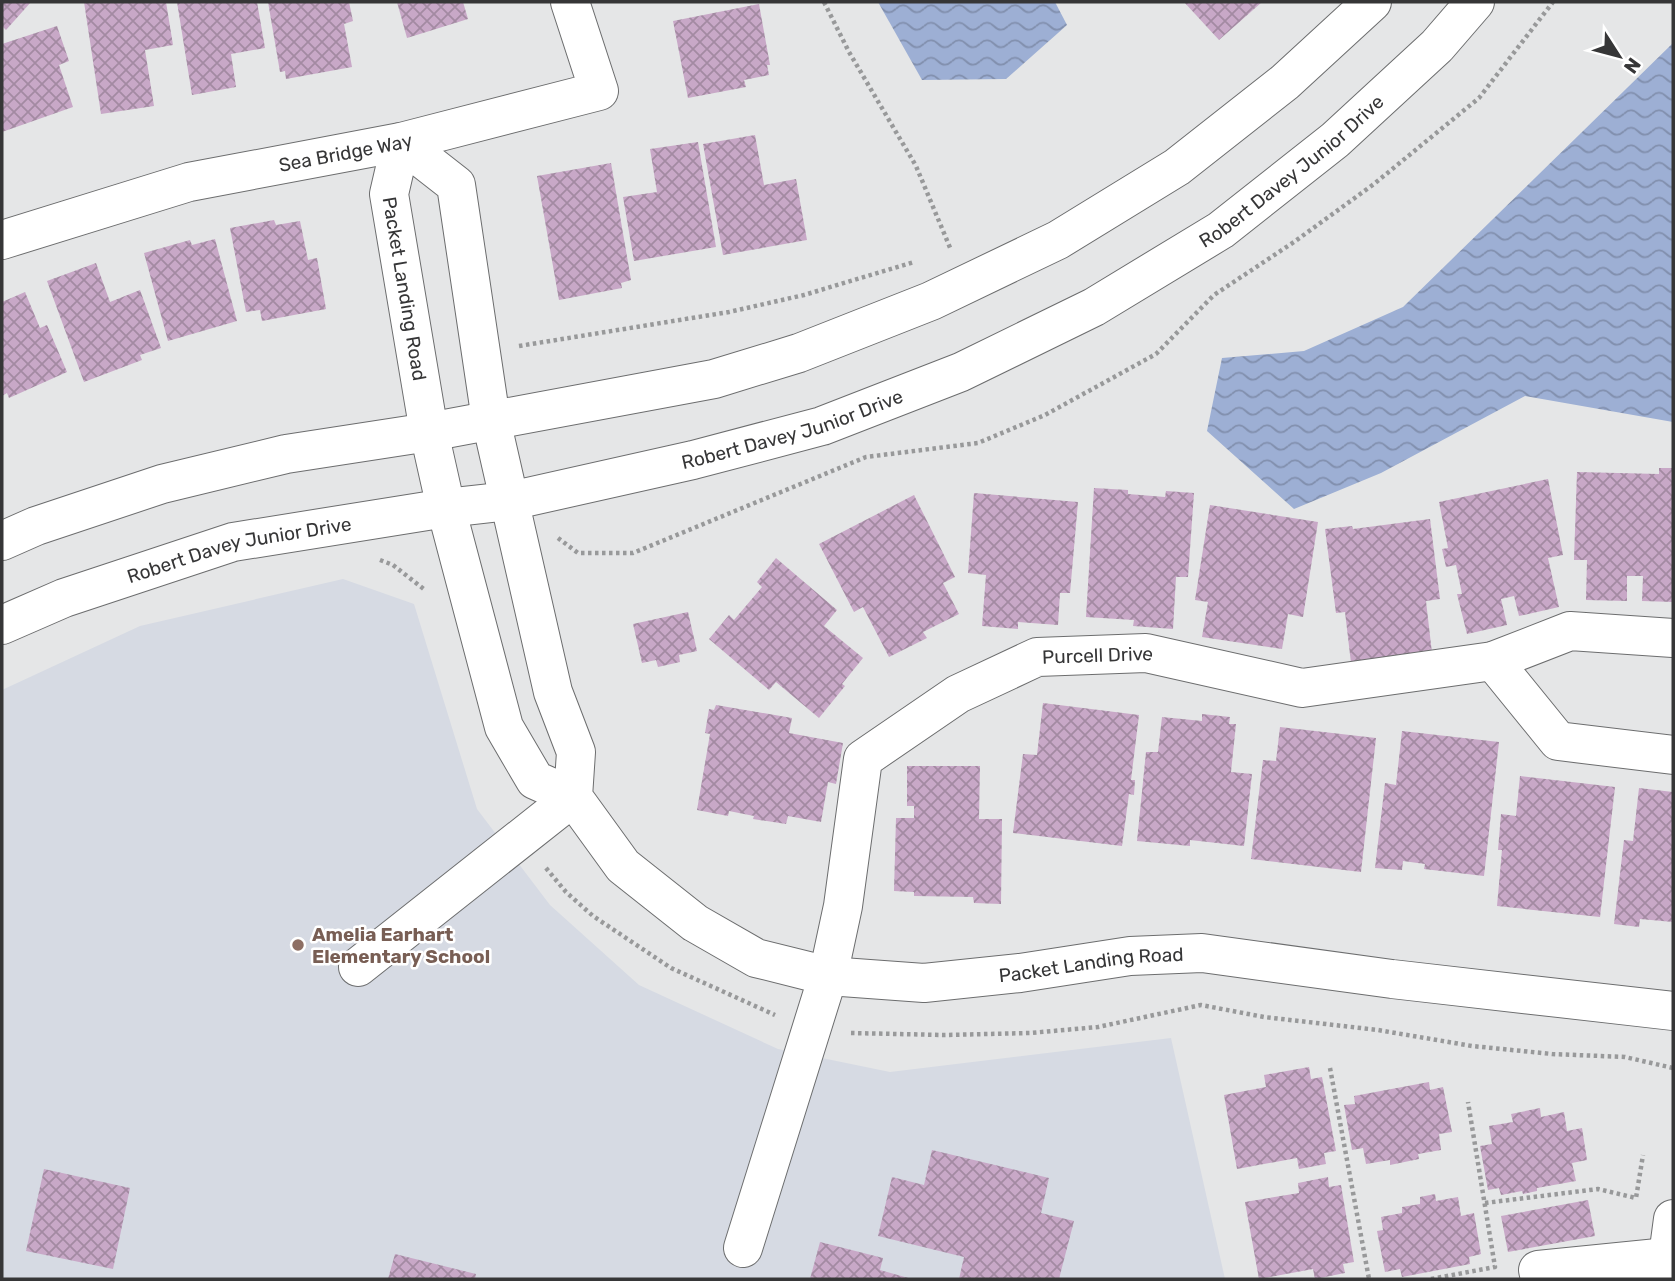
<svg xmlns="http://www.w3.org/2000/svg" width="1675" height="1281" font-family="Rubik,sans-serif">
	<style>
		.built { fill: #d6dae3 }
		.water { fill: url(#water-waves) }
		.building { fill: url(#building-cross-hatch) }
		.lines { fill: none; stroke-linecap: round; stroke-linejoin: round }
		.minor-casing { stroke: #6c6d6e; stroke-width: 40 }
		.major-casing { stroke: #6c6d6e; stroke-width: 40 }
		.path { stroke: #98999a; stroke-width: 4.5; stroke-dasharray: 3.5 3.5; stroke-linecap: butt }
		.minor { stroke: #fff; stroke-width: 38 }
		.major { stroke: #fff; stroke-width: 38 }
		.education-dot { fill: #8d6e63; stroke: #fff; stroke-width: 2.5 }
		.labels { text-anchor: middle; dominant-baseline: central; stroke-width: 5; stroke-linejoin: round; paint-order: stroke }
		.street-label { font-size: 19px; fill: #363637; stroke: #fff }
		.education-label { font-size: 19px; font-weight: bold; fill: #785e54; stroke: #fff; text-anchor: start }
	</style>
	<defs>
		<pattern id="water-waves" width="16" height="10" patternUnits="userSpaceOnUse" patternTransform="scale(1.75)"><rect width="16" height="10" fill="#9dafd4"/><path d="M0 5q4-4 8 0t8 0" fill="none" stroke="#818fad"/></pattern>
		<pattern id="building-cross-hatch" width="8" height="8" patternUnits="userSpaceOnUse" patternTransform="scale(1.75)"><rect width="8" height="8" fill="#c8a8c7"/><path d="M0 0l8 8M0 8l8-8" fill="none" stroke="#a38aa2"/></pattern>
	</defs>
	<rect width="100%" height="100%" fill="#e5e6e7"/>
	<!-- built -->
	<polygon class="built" points="343,579 414,604 477,809 550,905 639,985 778,1049 890,1072 1171,1038 1225,1279 2,1279 2,690 140,626"/>
	<!-- water -->
	<g class="water">
		<polygon points="878,2 1055,2 1067,25 1006,79 922,80"/>
		<polygon points="1673,43 1673,422 1525,396 1381,473 1294,509 1207,431 1222,358 1304,351 1403,307"/>
	</g>
	<!-- building -->
	<g class="building">
		<polygon points="2,2 31,2 6,30 2,26"/>
		<polygon points="84,2 166,2 173,45 145,50 154,106 101,114"/>
		<polygon points="177,2 257,2 265,48 231,54 236,87 192,95"/>
		<polygon points="268,2 349,2 353,21 344,24 352,67 286,79 285,71 280,72"/>
		<polygon points="397,2 463,2 468,19 407,38"/>
		<polygon points="1184,2 1262,2 1219,40"/>
		<polygon points="759,4 770,65 767,65 769,75 744,80 746,87 688,98 673,21"/>
		<polygon points="57,26 69,61 59,65 73,107 2,132 2,44"/>
		<polygon points="755,135 764,185 796,179 807,240 723,255 703,144"/>
		<polygon points="698,142 716,247 634,261 623,197 657,192 650,149"/>
		<polygon points="611,163 631,280 621,283 622,288 559,300 537,176"/>
		<polygon points="274,220 276,225 300,221 308,260 317,258 326,309 262,321 260,310 246,312 230,228"/>
		<polygon points="215,239 237,321 168,341 144,253 190,240 192,245"/>
		<polygon points="96,263 110,302 140,290 161,348 140,355 142,360 84,382 47,281"/>
		<polygon points="25,292 40,328 47,325 67,372 9,398 7,393 2,396 2,302"/>
		<polygon points="1659,468 1673,468 1673,602 1642,601 1643,576 1627,576 1627,601 1586,600 1587,560 1574,560 1577,472 1659,474"/>
		<polygon points="1548,479 1563,555 1548,558 1559,607 1519,616 1514,596 1501,599 1507,625 1467,634 1457,594 1462,594 1456,565 1446,567 1442,549 1448,548 1439,502"/>
		<polygon points="1094,488 1128,490 1128,494 1165,497 1166,491 1194,493 1188,577 1176,577 1173,629 1133,626 1134,620 1086,617"/>
		<polygon points="974,493 1078,502 1070,593 1060,593 1058,625 1018,622 1018,629 982,626 986,575 968,573"/>
		<polygon points="914,495 955,577 943,583 959,614 923,632 927,638 889,657 863,607 854,612 819,544"/>
		<polygon points="1210,505 1318,522 1303,617 1288,614 1282,649 1202,637 1208,602 1195,600"/>
		<polygon points="1430,519 1440,599 1426,601 1432,653 1351,663 1345,612 1336,613 1325,529 1352,526 1353,529"/>
		<polygon points="776,558 837,610 824,626 863,658 842,684 845,686 819,718 776,682 769,690 709,639 729,615 734,620 762,587 757,582"/>
		<polygon points="688,612 697,651 679,655 680,662 658,667 656,660 642,663 633,624"/>
		<polygon points="1043,703 1139,715 1131,780 1135,780 1134,795 1129,794 1122,846 1013,833 1023,754 1037,755"/>
		<polygon points="716,705 792,718 789,733 843,743 836,784 828,782 821,822 788,816 786,824 753,819 754,816 729,811 728,816 697,810 710,734 705,733 709,709 714,710"/>
		<polygon points="1202,714 1230,717 1229,724 1236,724 1231,772 1252,774 1244,846 1190,840 1190,846 1137,841 1146,752 1158,752 1162,717 1202,721"/>
		<polygon points="1280,727 1376,738 1361,872 1251,859 1263,760 1276,761"/>
		<polygon points="1402,731 1499,742 1484,876 1424,869 1425,864 1403,861 1402,870 1375,868 1385,783 1396,785"/>
		<polygon points="907,766 980,766 979,819 1002,819 1001,904 974,903 973,897 914,896 914,892 894,891 896,818 914,818 914,806 907,806"/>
		<polygon points="1520,776 1615,787 1600,917 1497,906 1502,850 1498,850 1501,814 1516,816"/>
		<polygon points="1639,788 1673,792 1673,922 1640,919 1639,927 1614,924 1624,840 1633,841"/>
		<polygon points="1309,1067 1311,1079 1322,1077 1336,1151 1324,1153 1326,1164 1299,1169 1297,1158 1237,1169 1224,1095 1266,1087 1264,1075"/>
		<polygon points="1429,1082 1430,1090 1443,1087 1452,1132 1439,1134 1441,1150 1418,1154 1419,1159 1390,1165 1390,1160 1366,1164 1363,1148 1352,1150 1344,1105 1355,1104 1354,1096"/>
		<polygon points="1540,1108 1541,1117 1564,1112 1567,1131 1582,1128 1587,1160 1572,1163 1576,1181 1537,1188 1537,1191 1523,1194 1522,1191 1501,1195 1499,1188 1488,1190 1480,1146 1492,1144 1489,1126 1513,1122 1511,1114"/>
		<polygon points="932,1150 1049,1178 1041,1213 1074,1221 1059,1279 959,1279 964,1257 878,1236 892,1177 924,1185"/>
		<polygon points="44,1169 130,1188 113,1269 26,1251"/>
		<polygon points="1328,1177 1329,1187 1341,1185 1354,1262 1343,1264 1345,1273 1315,1279 1313,1269 1259,1279 1245,1202 1299,1193 1298,1183"/>
		<polygon points="1435,1194 1436,1201 1458,1197 1461,1216 1474,1213 1481,1254 1469,1257 1470,1264 1402,1277 1400,1269 1385,1272 1377,1231 1383,1230 1381,1217 1402,1213 1402,1207 1420,1204 1420,1197"/>
		<polygon points="1588,1200 1595,1236 1508,1252 1501,1216"/>
		<polygon points="820,1242 883,1258 880,1270 912,1279 810,1279"/>
		<polygon points="395,1254 476,1274 475,1279 388,1279"/>
	</g>
	<g class="lines">
		<defs>
			<g id="minor">
				<path id="s1" d="M2,240l187,-58 212,-40 198,-51 -29,-89"/>
				<polyline points="1493,661 1558,741 1673,755"/>
				<path id="s2" d="M573,797l3,-45 -23,-60 -62,-272 -35,-235 -55,-43 -12,52 40,238 17,76 58,219 31,53 38,17 50,69 72,57 61,35 72,18 96,7 96,-10 110,-17 72,-3 190,26 281,32"/>
				<polyline points="358,967 573,797"/>
				<path id="s3" d="M743,1248l85,-272 15,-70 20,-147 95,-65 79,-37 109,-4 156,35 191,-27 77,-30 103,7"/>
				<polyline points="1540,1279 1538,1270 1668,1257 1673,1259"/>
				<polyline points="1665,1279 1673,1219"/>
			</g>
			<g id="major">
				<polyline points="2,541 36,526 162,484 286,454 429,432 714,379 799,353 931,301 1058,240 1177,167 1285,82 1372,2"/>
				<path id="s4" d="M2,625l62,-27 169,-56 213,-34 64,-7 183,-41 129,-34 139,-54 133,-65 127,-77 114,-90 102,-94 38,-44"/>
			</g>
		</defs>
		<!-- minor casing -->
		<use href="#minor" class="minor-casing"/>
		<!-- major casing -->
		<use href="#major" class="major-casing"/>
		<!-- path -->
		<g class="path">
			<polyline points="824,2 849,52 916,166 951,250"/>
			<polyline points="519,346 729,312 804,295 914,262"/>
			<polyline points="558,538 578,553 633,553 866,457 978,443 1045,415 1156,354 1214,295 1294,242 1374,184 1479,98 1553,2"/>
			<polyline points="380,560 393,565 425,590"/>
			<polyline points="546,868 566,892 593,916 671,968 775,1015"/>
			<polyline points="851,1033 944,1035 1030,1033 1098,1027 1201,1005 1264,1017 1378,1030 1472,1046 1552,1054 1625,1057 1673,1068"/>
			<polyline points="1330,1068 1369,1279"/>
			<polyline points="1485,1203 1598,1189 1636,1198 1643,1155"/>
			<polyline points="1431,1279 1495,1267 1468,1102"/>
		</g>
		<!-- minor -->
		<use href="#minor" class="minor"/>
		<!-- major -->
		<use href="#major" class="major"/>
	</g>
	<!-- markers -->
	<circle class="education-dot" cx="298" cy="945" r="7"/>
	<g class="labels">
		<!-- street labels -->
		<g class="street-label">
			<text stroke="none"><textPath href="#s1" startOffset="355">Sea Bridge Way</textPath></text>
			<text stroke="none"><textPath href="#s4" startOffset="1384">Robert Davey Junior Drive</textPath></text>
			<text stroke="none"><textPath href="#s2" startOffset="845">Packet Landing Road</textPath></text>
			<text stroke="none"><textPath href="#s4" startOffset="817">Robert Davey Junior Drive</textPath></text>
			<text stroke="none"><textPath href="#s4" startOffset="250">Robert Davey Junior Drive</textPath></text>
			<text stroke="none"><textPath href="#s3" startOffset="768">Purcell Drive</textPath></text>
			<text stroke="none"><textPath href="#s2" startOffset="1984">Packet Landing Road</textPath></text>
		</g>
		<!-- education labels -->
		<g class="education-label">
			<text x="312" y="934">Amelia Earhart<tspan x="312" dy="22">Elementary School</tspan></text>
		</g>
	</g>
	<!-- border -->
	<rect width="1675" height="1281" fill="none" stroke="#363637" stroke-width="7"/>
	<!-- north arrow -->
	<g transform="translate(1619 56) rotate(126)" stroke="#ffffff" stroke-width="5" paint-order="stroke">
	<path d="M0-5L12 26L0 18L-12 26Z" fill="#363637"/>
	<text y="-10" font-size="19" font-weight="bold" text-anchor="middle" fill="#363637">N</text>
	</g>
</svg>
